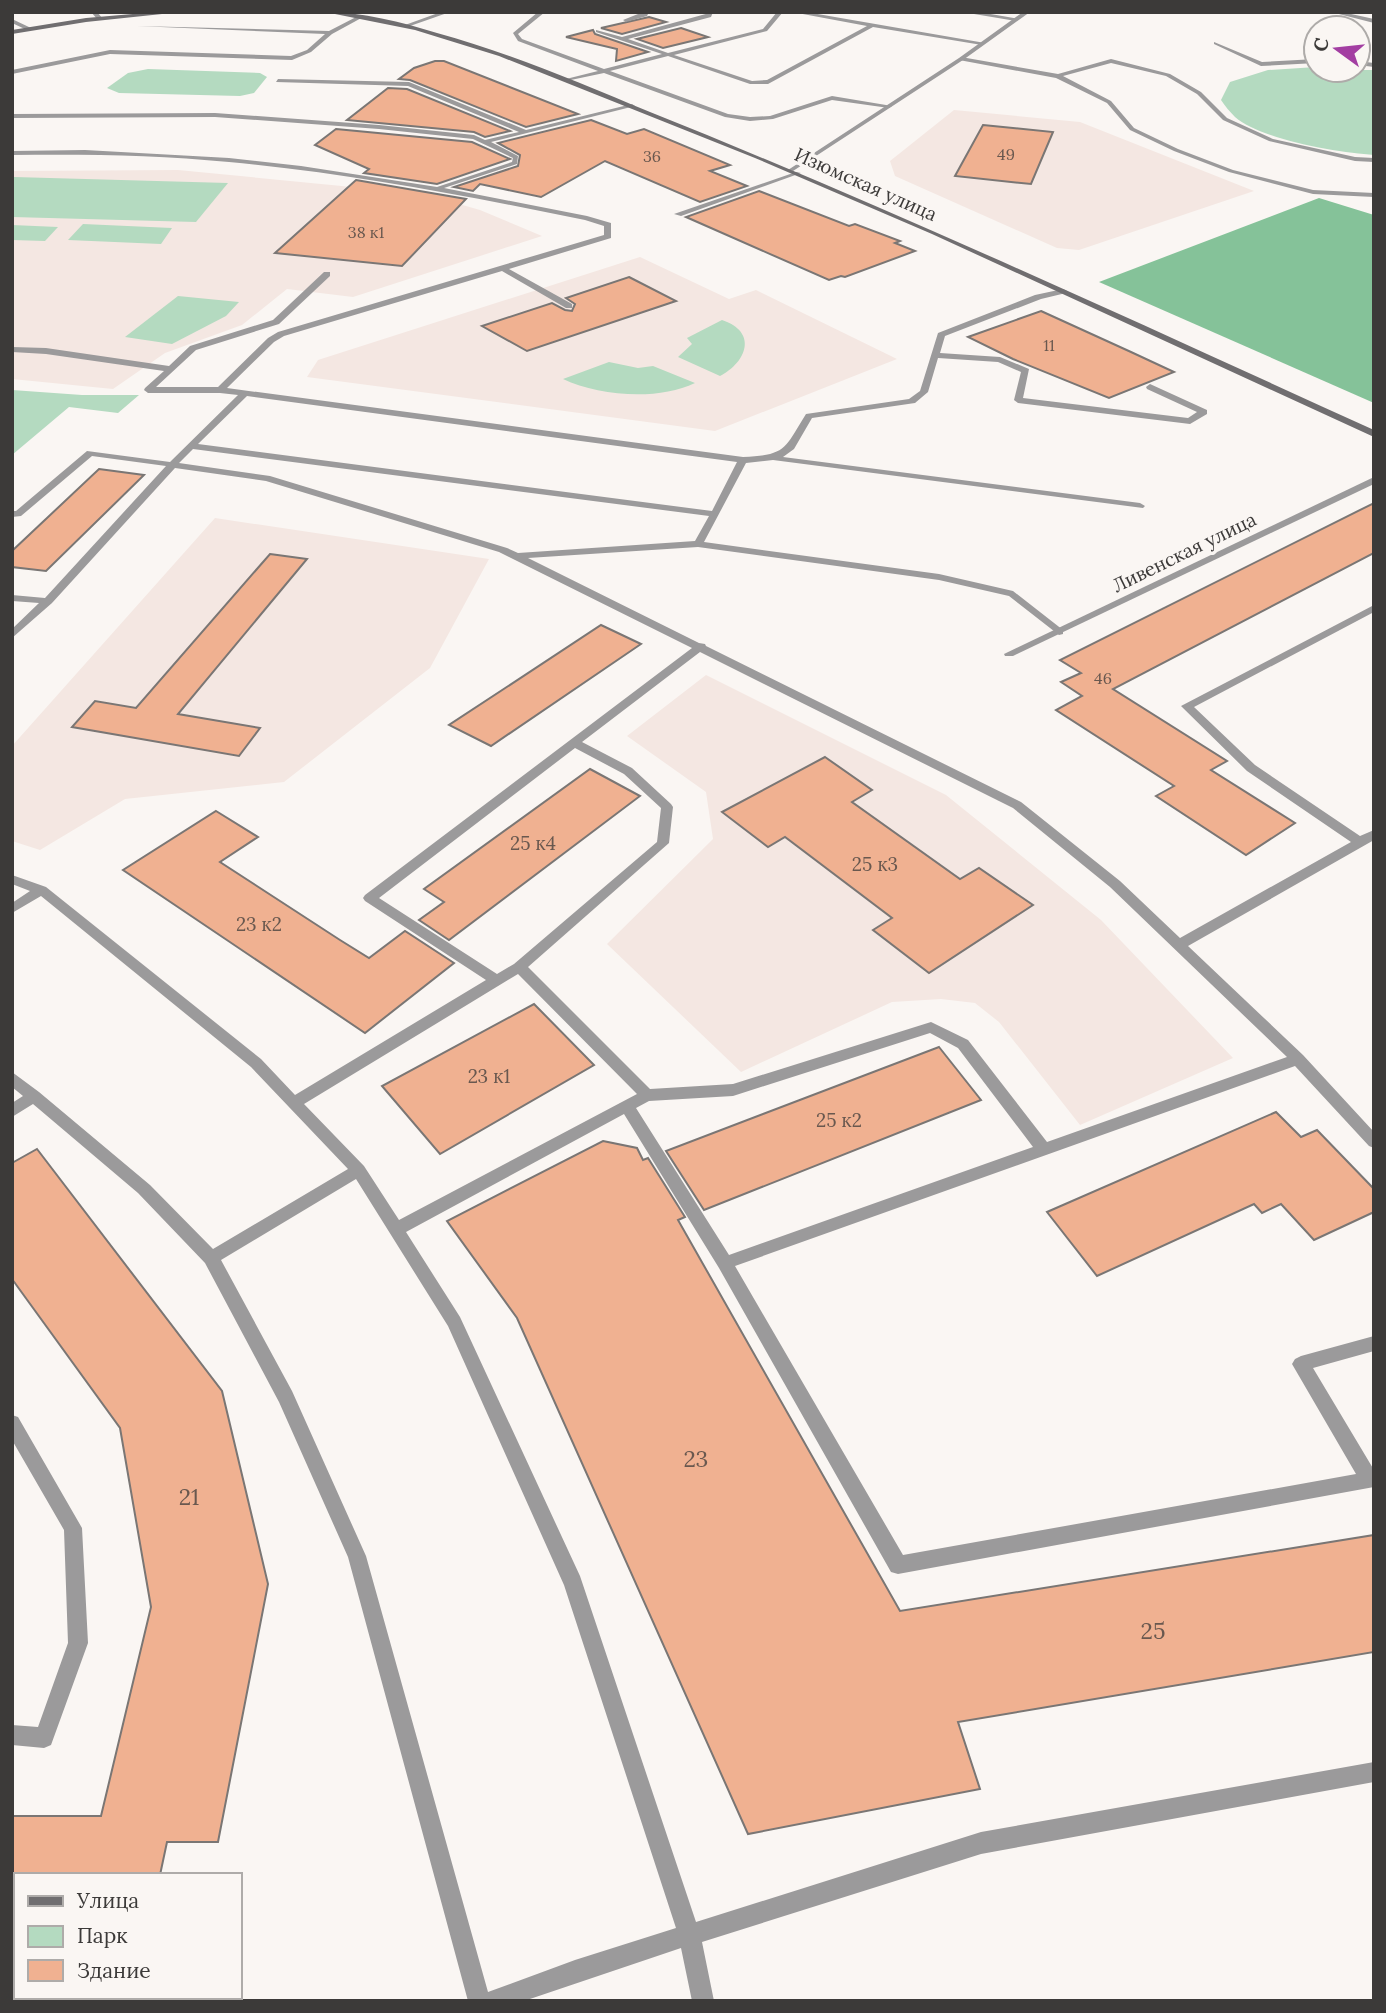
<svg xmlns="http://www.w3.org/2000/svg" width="1386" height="2013" font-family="Lora,serif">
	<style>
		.built { fill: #f4e7e2 }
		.green { fill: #b4dac0 }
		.forest { fill: #85c299 }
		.building { fill: #f0b191; stroke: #7a7674; stroke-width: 2 }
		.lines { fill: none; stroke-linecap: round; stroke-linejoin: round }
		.lane { fill: #9b9a9b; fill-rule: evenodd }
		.street { fill: #9b9a9b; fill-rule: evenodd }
		.secondary { fill: #706e70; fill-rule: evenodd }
		.labels { text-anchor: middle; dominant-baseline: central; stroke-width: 7; stroke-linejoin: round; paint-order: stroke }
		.far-number-label { font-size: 16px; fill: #69584f }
		.far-street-label { font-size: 19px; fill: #3c3a39; stroke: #faf6f3 }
		.number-label { font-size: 19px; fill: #69584f }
		.near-number-label { font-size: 23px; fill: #69584f }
	</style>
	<rect width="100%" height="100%" fill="#faf6f3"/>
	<!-- built -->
	<g class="built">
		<polygon points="954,110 1080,122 1254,191 1079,250 1057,248 895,176 890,161"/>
		<polygon points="178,170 424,194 480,210 542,236 353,297 287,289 242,325 165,353 113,389 12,379 12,171"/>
		<polygon points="640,257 729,299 756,290 897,359 715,431 307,377 318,360"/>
		<polygon points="215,518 489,559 430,668 284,782 125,799 40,850 12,841 12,746"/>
		<polygon points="706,675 946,795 1101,920 1233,1058 1080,1125 999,1022 975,1003 941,999 892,1002 741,1072 607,944 713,839 706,792 627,736"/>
	</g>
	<!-- green -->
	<g class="green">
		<path d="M1316,67v3h58v85c-35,-2 -112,-15 -139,-38 -5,-5 -10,-11 -14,-17l9,-18 38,-12z"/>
		<polygon points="148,69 260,73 267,77 254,93 240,96 119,93 107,88 128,73"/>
		<polygon points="14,177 228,183 196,222 12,217"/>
		<polygon points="83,224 172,228 161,244 68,240"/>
		<polygon points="12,225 58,227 45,241 12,240"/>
		<polygon points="178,296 239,302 226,316 172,344 125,337"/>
		<path d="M722,320c36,12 25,42 -2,56l-42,-19 14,-13 -5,-6z"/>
		<path d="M609,362l29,6 15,-2 42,17c-37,18 -96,13 -132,-4z"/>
		<polygon points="12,390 82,395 139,395 118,413 69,407 12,455"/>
	</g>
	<!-- forest -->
	<polygon class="forest" points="1319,198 1374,215 1374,403 1099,282"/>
	<!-- building -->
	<g class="building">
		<polygon points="649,17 666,22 622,34 601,28"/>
		<polygon points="681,28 708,37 663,48 637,39"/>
		<polygon points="593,30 595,34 648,52 616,61 617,49 566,37"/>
		<polygon points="435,61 444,61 578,114 526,127 410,80 399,79 414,68"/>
		<polygon points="388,88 407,89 510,131 485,137 474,132 347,120"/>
		<polygon points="591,120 627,134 644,129 730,165 710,171 747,186 700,202 605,161 541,197 480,184 473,191 454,187 518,166 520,155 498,143"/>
		<polygon points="983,125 1053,132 1031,184 955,176"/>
		<polygon points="336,129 472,142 510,159 437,184 364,173 369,169 315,145"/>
		<polygon points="356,180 408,189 466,199 402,266 275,253"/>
		<polygon points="759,191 849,226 855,224 900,241 895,243 915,251 845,277 841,276 829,280 686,217"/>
		<polygon points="629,277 676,301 527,351 482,326 552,303 565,310 572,311 575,304 566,298"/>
		<polygon points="1041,311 1131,352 1174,372 1109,398 1013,359 968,337"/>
		<polygon points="99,469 144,475 46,571 12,567 12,551"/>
		<polygon points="1374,503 1374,553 1113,689 1227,761 1211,770 1295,823 1246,855 1156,796 1174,786 1056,710 1082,696 1061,682 1081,673 1060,660"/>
		<polygon points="270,554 307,559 178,714 260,728 239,756 72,727 95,701 136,708"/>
		<polygon points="601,625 641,644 491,746 449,725"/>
		<polygon points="825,757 872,790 852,802 960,879 979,868 1033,905 929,973 873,930 892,918 785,837 768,847 722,812"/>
		<polygon points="590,769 640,796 449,940 419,920 444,902 424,889"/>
		<polygon points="216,811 258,837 220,862 340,940 369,958 405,931 454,963 365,1033 123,870"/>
		<polygon points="534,1004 594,1065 440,1154 382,1086"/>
		<polygon points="939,1047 981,1100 704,1210 666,1151"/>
		<polygon points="1276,1112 1301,1137 1317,1130 1374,1189 1374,1212 1314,1240 1281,1204 1262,1213 1254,1204 1097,1276 1047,1212"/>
		<polygon points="603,1141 637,1148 643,1160 648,1158 685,1217 678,1220 900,1611 1374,1535 1374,1652 958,1722 980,1789 748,1834 517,1318 447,1221"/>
		<polygon points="37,1149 222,1391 268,1584 218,1842 167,1842 160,1875 12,1875 12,1816 101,1816 151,1607 120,1428 12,1279 12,1163"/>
	</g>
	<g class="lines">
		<!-- lane -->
		<g class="lane">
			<polygon points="91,12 97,12 103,19 98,20"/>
			<polygon points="441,12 450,12 410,26 405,25"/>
			<polygon points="538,12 545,12 518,34 522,39 604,69 662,54 596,32 596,30 622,37 713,12 711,17 628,39 668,53 763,29 777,12 783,12 767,31 674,55 752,81 767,80 867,26 792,12 806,12 985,43 982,45 873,27 768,84 750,84 668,56 610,71 728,114 750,117 770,116 832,96 892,106 889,108 832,100 773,119 750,121 725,117 604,73 566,81 566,79 598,71 518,41 513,33"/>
			<polygon points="643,12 649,12 647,16 626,22 623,20"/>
			<polygon points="962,12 979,12 1019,19 1016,21"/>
			<polygon points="360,15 365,16 332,34 311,52 292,60 110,54 12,74 12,70 110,50 291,56 307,50 325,34 137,26 329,31"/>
			<polygon points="1214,42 1262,62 1316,59 1316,63 1261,66 1214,44"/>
			<polygon points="961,57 1058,74 1111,59 1170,74 1201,92 1227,118 1273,139 1355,157 1374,158 1374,162 1355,161 1269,141 1223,120 1197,94 1166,76 1111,63 1063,76 1111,101 1134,128 1178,149 1233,170 1313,190 1374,193 1374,197 1313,194 1229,172 1174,151 1130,130 1107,103 1056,78 959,60"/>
			<polygon points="1358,61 1374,63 1374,67 1358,65"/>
			<path d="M278,79l131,3 117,48 106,-26 3,2 -144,36 27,14 -1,8 -73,24 143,28 24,7v15l-102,31 63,35v4h-6l-64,-37 -218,65 -10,6 -47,46 516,69c44,-2 41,-8 63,-43l103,-15 11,-8 18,-58 97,-38 28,-6 4,2 -1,2 -25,6 -96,37 -5,17 60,4 29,12 -6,29 165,20 9,-6 -50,-23 -1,-2 4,-3 57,26v4l-17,10 -172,-21 -4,-3 7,-28 -23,-10 -60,-4 -10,34 -13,11 -103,15 -18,31 -11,8 357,46 5,3 -2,2 -370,-48 -27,3 -42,79 235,32 74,17 50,39v4l-4,1 -50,-39 -70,-16 -241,-33 -170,11 171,85 6,1 1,2 315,156 99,79 60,57 171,-96 -104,-71 -66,-65 193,-101v7l-180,95 61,58 105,71 14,-6v10l-186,106 115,109 71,77v16l-5,-2 -74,-80 -560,200 168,289 453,-81 -64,-110 3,-5 6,-3 73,-20v15l-61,17 61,102v17l-476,87 -7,-2 -172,-304 -95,-154 -218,118 54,85 120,259 116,346 285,-90 393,-70v20l-393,72 -279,88 12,59h-22l-11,-53 -157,53h-56l-120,-444 -69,-155 -74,-139 -67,-70 -105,-89 -21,13v-14l11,-7 -11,-9v-15l27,20 111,93 63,64 135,-80 -97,-102 -210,-171 -29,17v-10l18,-12 -18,-7v-9l34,12 215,172 34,36 191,-115 -121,-79 -2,-3 2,-3 327,-247 -193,-96 -233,-71 -91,-13 -123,135 -40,35v-9l27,-26 -27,-2v-6l33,3 121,-132 -74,-10 -71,60 -9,1v-6h4l71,-60 83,11 68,-67 -18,-2h-72l-4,-3 1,-2 19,-17 -118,-17 -34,-2v-5l34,1 123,18 21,-20 83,-26 51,-48h6v4l-51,48 -83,26 -40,37h62l50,-49 10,-6 326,-97v-9l-19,-6c-117,-24 -236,-47 -356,-58 -72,-7 -144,-8 -217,-7v-4l73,-1 144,8 72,8 136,21 75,-25 1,-4 -40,-19 -94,-10 -164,-12 -203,1v-4l203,-1 164,12 95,10 11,5 34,-8 -111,-46 -132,-4zM247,396l490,66 -25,49 -514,-67zM193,449l516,67 -14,25 -177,12 -11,-5 -237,-72 -91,-13zM700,652l313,156 97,79 177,170 -240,85 -79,-102 -37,-18 -198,62 -83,5 -122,-122 141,-124 4,-36 -2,-3 -39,-36 -50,-26zM575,748l49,26 37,34 -4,34 -143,122 -17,10 -118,-76zM518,974l119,120 -238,126 -35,-54 -60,-62zM930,1033l28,15 75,99 -304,108 -93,-147 13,-7 84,-5zM356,1179l92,147 116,259 112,343 -101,32 -87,32 -122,-436 -74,-165 -71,-131z"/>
			<polygon points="796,172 801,173 681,216 674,214"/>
			<polygon points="12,1415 18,1417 82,1528 88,1643 51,1745 44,1748 12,1745 12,1725 38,1727 68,1643 64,1530 12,1440"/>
		</g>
		<!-- street -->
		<g class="street">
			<polygon points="1023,12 1030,12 963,60 793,171 788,170 959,58"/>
			<polygon points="1331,12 1342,12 1374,19 1374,23"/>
			<polygon points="12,19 31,28 32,29 27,30 12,23"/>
			<polygon points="1374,477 1374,484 1013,656 1005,656 1004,654"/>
		</g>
		<!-- secondary -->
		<g class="secondary">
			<polygon points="156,12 181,12 86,22 12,34 12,30 86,18"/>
			<path d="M325,12c38,0 76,10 112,21 73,20 143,50 213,79 245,98 484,209 724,318v7l-442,-203 -177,-76 -256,-102 -84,-26z"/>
		</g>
	</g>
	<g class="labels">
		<!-- far-number labels -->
		<g class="far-number-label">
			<text x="1006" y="154">49</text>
			<text x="652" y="156">36</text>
			<text x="366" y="232">38 к1</text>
			<text x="1049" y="345">11</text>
			<text x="1103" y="678">46</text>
		</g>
		<!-- far-street labels -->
		<g class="far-street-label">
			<text transform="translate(866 184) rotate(24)">Изюмская улица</text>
			<text transform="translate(1184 552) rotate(-26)">Ливенская улица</text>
		</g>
		<!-- number labels -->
		<g class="number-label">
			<text x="533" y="843">25 к4</text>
			<text x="875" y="864">25 к3</text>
			<text x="259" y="924">23 к2</text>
			<text x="489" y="1076">23 к1</text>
			<text x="839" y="1120">25 к2</text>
		</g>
		<!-- near-number labels -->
		<g class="near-number-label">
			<text x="696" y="1458">23</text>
			<text x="189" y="1496">21</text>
			<text x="1153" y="1630">25</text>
		</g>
	</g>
	<!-- border -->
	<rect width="1386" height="2013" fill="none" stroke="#3c3a39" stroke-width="28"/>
	<!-- legend -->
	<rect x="14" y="1873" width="228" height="126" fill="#faf6f3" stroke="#aeaba9" stroke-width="2"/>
	<rect x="28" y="1896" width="35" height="10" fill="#706e70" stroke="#aeaba9" stroke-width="2"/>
	<text x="77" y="1908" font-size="21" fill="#3c3a39">Улица</text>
	<rect x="28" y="1926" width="35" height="21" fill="#b4dac0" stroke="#aeaba9" stroke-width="2"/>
	<text x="77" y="1943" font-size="21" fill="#3c3a39">Парк</text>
	<rect x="28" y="1960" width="35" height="21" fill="#f0b191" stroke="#aeaba9" stroke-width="2"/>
	<text x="77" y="1978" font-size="21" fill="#3c3a39">Здание</text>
	<!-- north arrow -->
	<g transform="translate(1337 49) rotate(285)"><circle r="33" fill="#faf6f3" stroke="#aeaba9" stroke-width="2"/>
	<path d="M0-5L12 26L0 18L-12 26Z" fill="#a33ea2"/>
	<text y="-10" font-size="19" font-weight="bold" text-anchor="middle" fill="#3c3a39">С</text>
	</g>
</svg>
